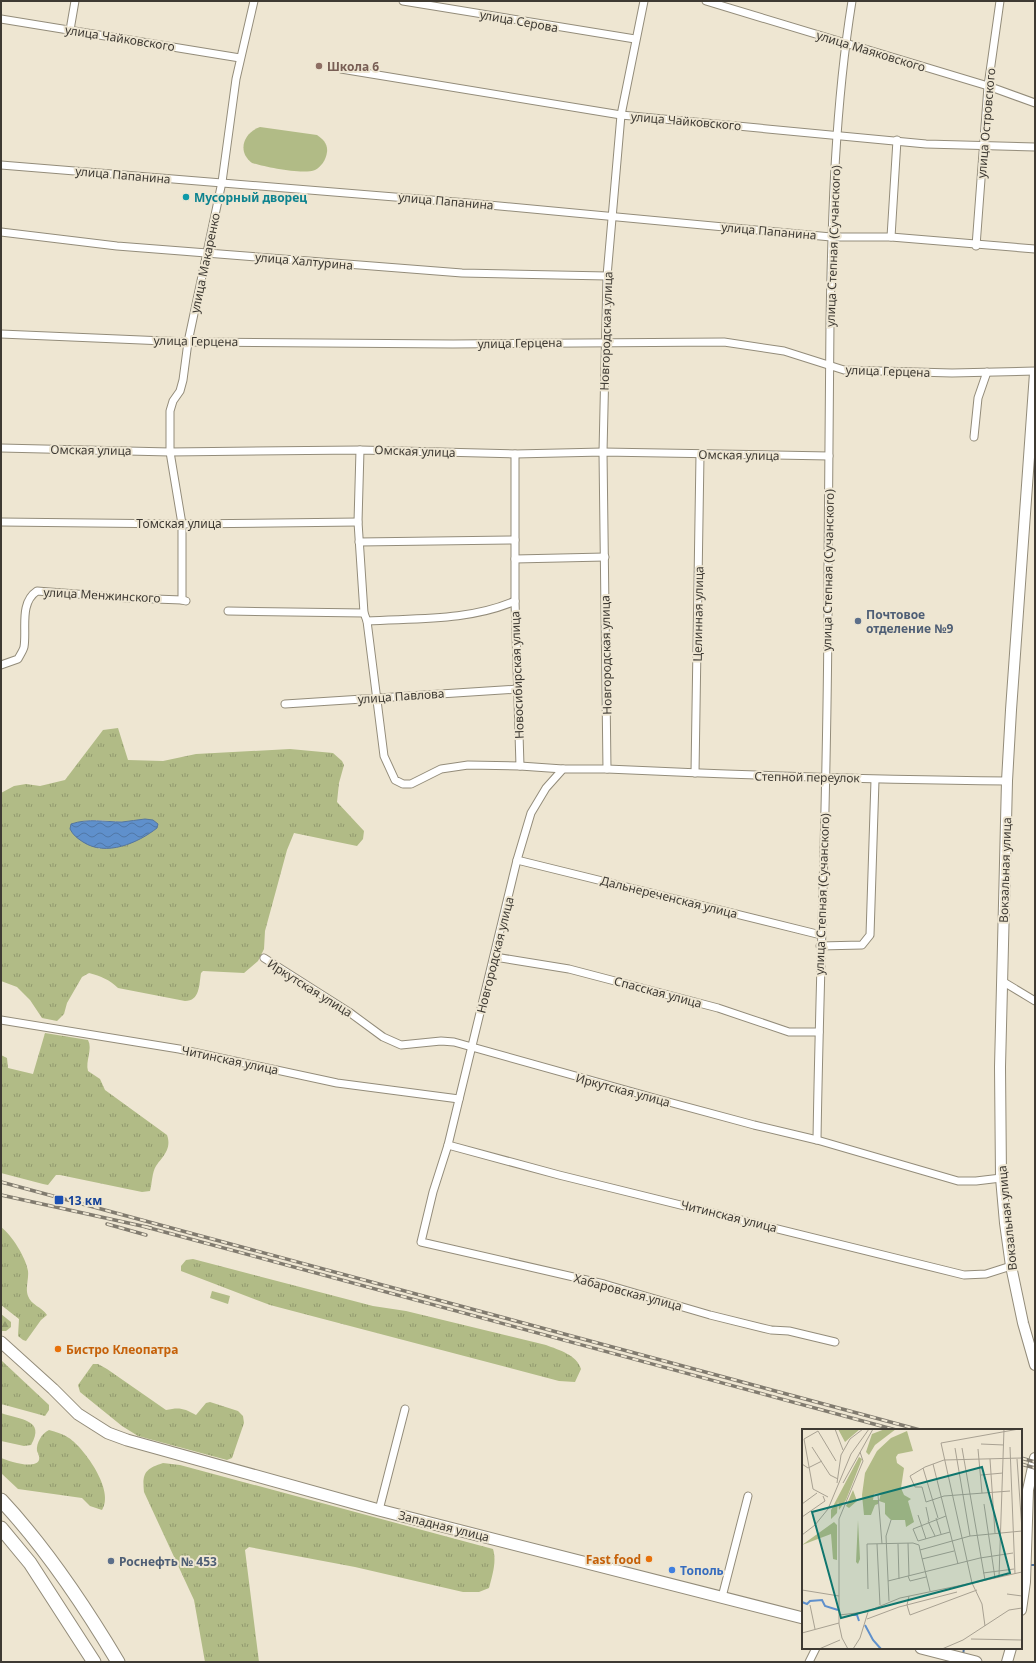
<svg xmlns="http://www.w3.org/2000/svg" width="1036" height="1663" font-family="'Noto Sans',sans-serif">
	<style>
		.grass { fill: url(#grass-tufts); fill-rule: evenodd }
		.forest { fill: url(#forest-firs) }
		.garden { fill: #b1bb86 }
		.water { fill: url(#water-waves); stroke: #55769e }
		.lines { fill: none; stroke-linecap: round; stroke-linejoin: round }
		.stream { stroke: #55769e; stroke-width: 2 }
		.street-casing { stroke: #938c7a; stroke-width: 9 }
		.secondary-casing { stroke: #938c7a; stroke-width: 12 }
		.primary-casing { stroke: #938c7a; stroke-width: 13 }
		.highway-casing { stroke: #938c7a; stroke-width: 15 }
		.street { stroke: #fff; stroke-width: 7 }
		.secondary { stroke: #fff; stroke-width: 10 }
		.primary { stroke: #fff; stroke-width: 11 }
		.highway { stroke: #fff; stroke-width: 13 }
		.rail-casing { stroke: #817b6f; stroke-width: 3.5 }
		.rail { stroke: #eee6d2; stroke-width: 2; stroke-dasharray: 6; stroke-linecap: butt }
		.education-dot { fill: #8d6e63; stroke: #eee6d2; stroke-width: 1.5 }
		.culture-dot { fill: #0f9aa8; stroke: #eee6d2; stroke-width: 1.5 }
		.service-dot { fill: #5c6f8a; stroke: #eee6d2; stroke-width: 1.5 }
		.transit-dot { fill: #1a4fb4; stroke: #eee6d2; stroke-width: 1.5 }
		.food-dot { fill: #e8710a; stroke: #eee6d2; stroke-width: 1.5 }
		.shop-dot { fill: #3f7fe0; stroke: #eee6d2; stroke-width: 1.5 }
		.labels { text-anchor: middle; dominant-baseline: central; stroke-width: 4; stroke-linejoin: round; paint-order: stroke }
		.street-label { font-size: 12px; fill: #3e3a33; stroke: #eee6d2 }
		.education-label { font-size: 12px; font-weight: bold; fill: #785e54; stroke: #eee6d2; text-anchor: start }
		.culture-label { font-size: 12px; font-weight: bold; fill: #0d838f; stroke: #eee6d2; text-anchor: start }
		.service-label { font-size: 12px; font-weight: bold; fill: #4e5e75; stroke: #eee6d2; text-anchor: start }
		.transit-label { font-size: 12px; font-weight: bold; fill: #164399; stroke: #eee6d2; text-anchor: start }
		.food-label { font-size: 12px; font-weight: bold; fill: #c56008; stroke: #eee6d2; text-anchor: start }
		.shop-label { font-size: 12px; font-weight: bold; fill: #366cbe; stroke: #eee6d2; text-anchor: start }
		.inset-river { fill: none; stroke: #5f90cc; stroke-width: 2 }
		.inset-road { fill: none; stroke: #a8a192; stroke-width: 1 }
		.view { fill: #0f766e; fill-opacity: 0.15; stroke: #0f766e; stroke-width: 2 }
		.inset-edge { fill: none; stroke: #3e3a33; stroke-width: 2 }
	</style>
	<defs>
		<pattern id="grass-tufts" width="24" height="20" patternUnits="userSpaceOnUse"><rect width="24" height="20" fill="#b1bb86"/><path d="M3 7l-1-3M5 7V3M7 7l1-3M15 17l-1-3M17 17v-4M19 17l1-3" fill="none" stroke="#91996e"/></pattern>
		<pattern id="forest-firs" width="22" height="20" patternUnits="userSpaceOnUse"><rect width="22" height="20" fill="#b1bb86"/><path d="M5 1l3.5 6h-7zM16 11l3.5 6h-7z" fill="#91996e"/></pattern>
		<pattern id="water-waves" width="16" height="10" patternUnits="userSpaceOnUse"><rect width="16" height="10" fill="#5f90cc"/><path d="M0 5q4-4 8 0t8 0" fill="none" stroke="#5077a6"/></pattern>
	</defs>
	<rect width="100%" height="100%" fill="#eee6d2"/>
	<!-- grass -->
	<g class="grass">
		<path d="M118,728l10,32 35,1 33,-7 94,-5 43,4 9,8 2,4 -5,18 -2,19 27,29 -1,8 -6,7 -63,-13 -7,17 -22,81 -1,18 -6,12 -14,12 -41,-2 -2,2c-2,12 -1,28 -16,28l-67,-13c-8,-8 -17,-12 -29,-15l-7,4 -15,26 -3,11 -7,7 -15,-3 -12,-18 -13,-13 -16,-6v-188l13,-7 12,-2 14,2 25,-6 38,-50zM145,819l-46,30 -17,-28 14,-1 28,2z"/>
		<path d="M45,1033l43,7c5,9 -3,21 0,31l12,8 5,11 62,45c5,14 -4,21 -11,31 -4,6 -4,18 -6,25l-8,1 -82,-17h-4l-8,10 -5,-1 -42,-11v-118l6,3 1,10 25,6z"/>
		<path d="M1,1227c11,8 25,31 27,44 1,8 -3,17 0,25 3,9 14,11 19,19l-6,5 -15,21 -3,-1 -5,-4 1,-17 -18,-14z"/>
		<path d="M193,1259l180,47 33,5 140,34c13,5 31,10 35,24l-6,13 -16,-1 -289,-76 -89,-34v-5l5,-6z"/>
		<polygon points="1,1360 49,1405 49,1410 45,1416 1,1404"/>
		<path d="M93,1364h5l9,5 59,41c13,-3 18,-2 30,5l10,-12 4,-1 28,9 5,5 1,7 -12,35 -5,2 -89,-24 -16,-10 -42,-34 -2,-7z"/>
		<path d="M1,1413c19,7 45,6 30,32l-7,1 -23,-5z"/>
		<path d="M49,1430c7,2 14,4 20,8 16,11 46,53 33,72l-12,-4 -8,-8 -64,-9 -17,-16v-15c7,3 34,12 38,2 1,-4 -1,-6 -2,-9 -1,-8 5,-18 12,-21z"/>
		<path d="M163,1463l17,2 313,84c4,13 -1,27 -4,39l-10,4h-16l-108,-25 -106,-20 -4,3 14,112h-54l-11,-62 -50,-108c-2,-19 1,-23 19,-29z"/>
	</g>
	<!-- forest -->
	<polygon class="forest" points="1,1314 11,1322 11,1327 6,1331 1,1331"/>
	<!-- garden -->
	<g class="garden">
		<path d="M260,127l57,8c6,4 11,9 10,17 -1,8 -6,15 -12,18 -12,5 -50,-3 -63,-7 -15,-11 -9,-30 8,-36z"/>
		<polygon points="212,1291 230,1296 228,1304 210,1298"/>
	</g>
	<!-- water -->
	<path class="water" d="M145,819l8,1 5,4 -1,4c-19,15 -51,29 -74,14 -6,-4 -10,-7 -13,-13l1,-5c18,-6 33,-2 51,-2 8,-1 15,-2 23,-3z"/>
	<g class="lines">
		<!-- stream -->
		<g class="stream">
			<polyline points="1031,1565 1035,1565"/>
			<polyline points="963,1655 964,1648"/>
		</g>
		<defs>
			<g id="street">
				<polyline points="403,1 635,39"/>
				<polyline points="644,1 621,115 607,276 603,452 607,769 563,769 546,788 531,813 517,860 448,1145 433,1192 421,1242 604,1284 710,1315 771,1330 789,1331 835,1342"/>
				<polyline points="706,1 988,86 1035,103"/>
				<polyline points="1,19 240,58"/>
				<polyline points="70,30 75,1"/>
				<polyline points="341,69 621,115 926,144 1035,147"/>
				<polyline points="1,165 468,203 831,237 891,237 1035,249"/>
				<polyline points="1,232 117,246 462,273 607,276"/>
				<polyline points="891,237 897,140"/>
				<polyline points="976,246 988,86 1000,1"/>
				<polyline points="1,334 188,342 453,344 724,342 784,351 844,370 952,373 1035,371"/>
				<polyline points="974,437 978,398 987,372"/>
				<polyline points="1,448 170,452 360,450 515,454 603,452 829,456"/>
				<polyline points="360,450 358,522 364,613 367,621 384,756 395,780 403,784 411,784 441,769 468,765 520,766 515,601 515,454"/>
				<polyline points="1,522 182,524 358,522"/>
				<polyline points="359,542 515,540"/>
				<polyline points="515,559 605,557"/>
				<polyline points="182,600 182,524 170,452 170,411 173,401 180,391 183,380 188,342 222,182 236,79 254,1"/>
				<polyline points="228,611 364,613"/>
				<path d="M367,621c50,-3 102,0 148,-20"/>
				<path d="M1,665l17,-6c2,-4 5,-8 6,-12 3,-18 -5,-44 13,-56l91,7 54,2 4,1"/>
				<polyline points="285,704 518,689"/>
				<polyline points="520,766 563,769"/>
				<path d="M607,769c134,6 267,11 400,12"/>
				<polyline points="695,773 700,455"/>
				<polyline points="517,860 821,935"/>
				<polyline points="820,946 862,945 870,935 875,780"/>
				<polyline points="495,957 569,969 718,1008 789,1032 819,1032"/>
				<polyline points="264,958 349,1012 383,1037 401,1045 441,1041 454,1042 665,1101 754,1125 817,1140 958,1181 976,1181 1001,1178"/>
				<polyline points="1002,981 1035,1001"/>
				<polyline points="1,1020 179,1049 337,1083 459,1099"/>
				<path d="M817,1140c3,-191 12,-382 11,-573 0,-82 1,-164 2,-246 2,-107 5,-214 22,-320"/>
				<polyline points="448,1145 559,1175 964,1275 986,1274 1011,1266"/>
				<polyline points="379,1510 405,1409"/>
				<polyline points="722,1597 748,1496"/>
				<polyline points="809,1662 816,1648"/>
			</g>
			<g id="secondary">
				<polyline points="1035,373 1011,710 1007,781 1000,1067 1001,1178 1005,1223 1011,1266 1023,1323 1035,1365"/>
				<polyline points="1021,1610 1025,1582 1028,1490 1035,1458"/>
				<polyline points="1007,1662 1011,1648"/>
			</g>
			<g id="primary">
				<polyline points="1,1342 53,1389 78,1414 108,1433 127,1440 379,1510 803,1618"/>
				<polyline points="921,1648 976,1662"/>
			</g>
			<g id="highway">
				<path d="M1,1500c45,48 83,105 117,162"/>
				<polyline points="1,1528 30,1563 94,1662"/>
			</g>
		</defs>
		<!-- street casing -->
		<use href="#street" class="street-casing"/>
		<!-- secondary casing -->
		<use href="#secondary" class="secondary-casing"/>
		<!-- primary casing -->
		<use href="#primary" class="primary-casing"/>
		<!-- highway casing -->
		<use href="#highway" class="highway-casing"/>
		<!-- street -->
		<use href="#street" class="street"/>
		<!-- secondary -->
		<use href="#secondary" class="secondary"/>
		<!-- primary -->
		<use href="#primary" class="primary"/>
		<!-- highway -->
		<use href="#highway" class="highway"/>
		<defs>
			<g id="rail">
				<polyline points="1,1182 920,1430"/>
				<polyline points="1,1195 151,1228"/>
				<polyline points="107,1224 146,1235"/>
				<polyline points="146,1227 896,1430"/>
				<polyline points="1021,1458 1035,1462"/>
				<polyline points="1021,1464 1035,1468"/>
			</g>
		</defs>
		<!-- rail casing -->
		<use href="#rail" class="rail-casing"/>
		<!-- rail -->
		<use href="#rail" class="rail"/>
	</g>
	<!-- markers -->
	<circle class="education-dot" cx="319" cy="66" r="4"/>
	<circle class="culture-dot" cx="186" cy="197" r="4"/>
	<g class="service-dot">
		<circle cx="858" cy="621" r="4"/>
		<circle cx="111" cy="1561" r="4"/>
	</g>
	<rect class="transit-dot" x="54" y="1195" width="10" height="10" rx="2"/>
	<g class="food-dot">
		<circle cx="58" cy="1349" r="4"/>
		<circle cx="649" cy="1559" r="4"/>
	</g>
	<circle class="shop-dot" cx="672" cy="1570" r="4"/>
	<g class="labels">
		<!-- street labels -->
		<g class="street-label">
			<text transform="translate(519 21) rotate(10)">улица Серова</text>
			<text transform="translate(120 38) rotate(9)">улица Чайковского</text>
			<text transform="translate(871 51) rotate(17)">улица Маяковского</text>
			<text transform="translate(686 121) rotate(5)">улица Чайковского</text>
			<text transform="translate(986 123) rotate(-85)">улица Островского</text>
			<text transform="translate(123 175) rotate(5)">улица Папанина</text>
			<text transform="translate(446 201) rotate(5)">улица Папанина</text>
			<text transform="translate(769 231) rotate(5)">улица Папанина</text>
			<text transform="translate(833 246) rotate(-88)">улица Степная (Сучанского)</text>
			<text transform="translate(304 261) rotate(5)">улица Халтурина</text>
			<text transform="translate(205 263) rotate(-78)">улица Макаренко</text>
			<text transform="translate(606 331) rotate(-88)">Новгородская улица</text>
			<text transform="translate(196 341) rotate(1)">улица Герцена</text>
			<text transform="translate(520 343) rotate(-1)">улица Герцена</text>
			<text transform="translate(888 371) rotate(2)">улица Герцена</text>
			<text transform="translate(91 450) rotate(1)">Омская улица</text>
			<text transform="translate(415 451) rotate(2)">Омская улица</text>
			<text transform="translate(739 455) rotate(1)">Омская улица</text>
			<text x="179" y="523">Томская улица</text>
			<text transform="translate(828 570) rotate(-89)">улица Степная (Сучанского)</text>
			<text transform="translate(102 595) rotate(3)">улица Менжинского</text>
			<text transform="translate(698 614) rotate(-89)">Целинная улица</text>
			<text transform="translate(606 655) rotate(-91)">Новгородская улица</text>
			<text transform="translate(517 675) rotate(-92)">Новосибирская улица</text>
			<text transform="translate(401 696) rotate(-4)">улица Павлова</text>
			<text transform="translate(807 777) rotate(1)">Степной переулок</text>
			<text transform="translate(1005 870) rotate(-88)">Вокзальная улица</text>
			<text transform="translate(822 894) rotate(-88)">улица Степная (Сучанского)</text>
			<text transform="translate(669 897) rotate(14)">Дальнереченская улица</text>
			<text transform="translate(495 955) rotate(-76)">Новгородская улица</text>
			<text transform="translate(310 988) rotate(32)">Иркутская улица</text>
			<text transform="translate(658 992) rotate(15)">Спасская улица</text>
			<text transform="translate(230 1060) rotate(12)">Читинская улица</text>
			<text transform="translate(623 1090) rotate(15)">Иркутская улица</text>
			<text transform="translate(729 1216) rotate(14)">Читинская улица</text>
			<text transform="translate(1007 1218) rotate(-96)">Вокзальная улица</text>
			<text transform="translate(628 1292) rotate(15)">Хабаровская улица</text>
			<text transform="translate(444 1526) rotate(14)">Западная улица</text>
		</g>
		<!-- education labels -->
		<g class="education-label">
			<text x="327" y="66">Школа 6</text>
		</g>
		<!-- culture labels -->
		<g class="culture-label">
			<text x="194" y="197">Мусорный дворец</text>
		</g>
		<!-- service labels -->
		<g class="service-label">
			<text x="866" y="614">Почтовое<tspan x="866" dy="14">отделение №9</tspan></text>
			<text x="119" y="1561">Роснефть № 453</text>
		</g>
		<!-- transit labels -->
		<g class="transit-label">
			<text x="68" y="1200">13 км</text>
		</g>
		<!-- food labels -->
		<g class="food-label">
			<text x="66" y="1349">Бистро Клеопатра</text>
			<text x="641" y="1559" text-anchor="end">Fast food</text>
		</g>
		<!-- shop labels -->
		<g class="shop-label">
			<text x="680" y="1570">Тополь</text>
		</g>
	</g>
	<!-- overview -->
	<g transform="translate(802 1429)">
		<rect width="220" height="220" fill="#eee6d2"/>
		<path d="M105,2l6,20 -15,3 -2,3 1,6 7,5 -3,20 3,7 7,4 -3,2 6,21 -8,5 -1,-7h-14l-6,-6v-11l-6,-2 2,-8 -7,1 -1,6h5v4l-3,1 -4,10h-7l-2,-20 3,-22 12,-22 14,-13zM57,28l3,2 -16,41 -7,10 -1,-9 -1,12 -6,6v-9zM51,61l4,11 -8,7 -3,-2zM56,91l2,39 -2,5 -2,-2zM32,93l3,3v35l-4,-1 -2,-25 -29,11z" fill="#b1bb86"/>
		<path d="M36,0h22l-15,13zM83,0h11l-21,16 -6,10 -3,-3 6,-18z" fill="#b1bb86"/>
		<path class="inset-river" d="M0,173l5,2 3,-3 12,-1 3,6 13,4M49,186h6l2,6M63,196l8,15 8,9"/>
		<path class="inset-road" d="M33,0l8,21M179,15l23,1M10,18l18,28 8,4M208,18l5,127M153,19l15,88M160,19l23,132M176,20l4,44M188,30l5,74M215,30l5,71M0,35l6,4 14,-7M131,35l25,100M121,39l15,50M179,46l22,-2M35,54l4,-28 9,-16 13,-10M41,54l30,-54M76,66l4,49M26,68l-15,-8 -9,-50 14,-8 18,30M124,73l-4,-15h-7l-5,-11 15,-9 19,-7 78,-2M124,73l18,-6 66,-5M0,75l15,-11M182,75l11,74M124,78l3,14M116,86l8,24M144,87l-33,13 5,12 32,-9M0,88l23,-16 -2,-5M134,89l5,16M126,92l7,15M0,106l13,-10 13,-16 23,-55 18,-25M106,114l1,33M75,115l3,61M96,115l1,35M118,121l10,41M120,130l32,-8M181,144l31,-4M106,147l2,5 16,-4M197,148l5,-148M86,152l92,-23 33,-5M170,154l-31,-140 78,-14M171,154l49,-11M66,160l-1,-45 46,-1 6,2 1,5 50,-14 52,-5M0,161l37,6M205,165l15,2M107,167l-2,9 3,10 67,-25M87,172l-3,-65 5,-16M8,176l5,24M37,186l27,-3 34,-14 72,-15 10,21 3,22M65,190l32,-12 58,-15M0,204l37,-10M169,210l51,1M17,220l21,-9M46,220l-6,-11 -3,-14v-105l24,-58 -3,-9M51,220l7,-11 8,-26M140,220l21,-9 46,-30 13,-2"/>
		<path class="view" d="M180,38l28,106 -169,45 -29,-106z"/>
		<rect width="220" height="220" class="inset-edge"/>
	</g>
	<!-- border -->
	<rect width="1036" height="1663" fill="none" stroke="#3e3a33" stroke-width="4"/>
</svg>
